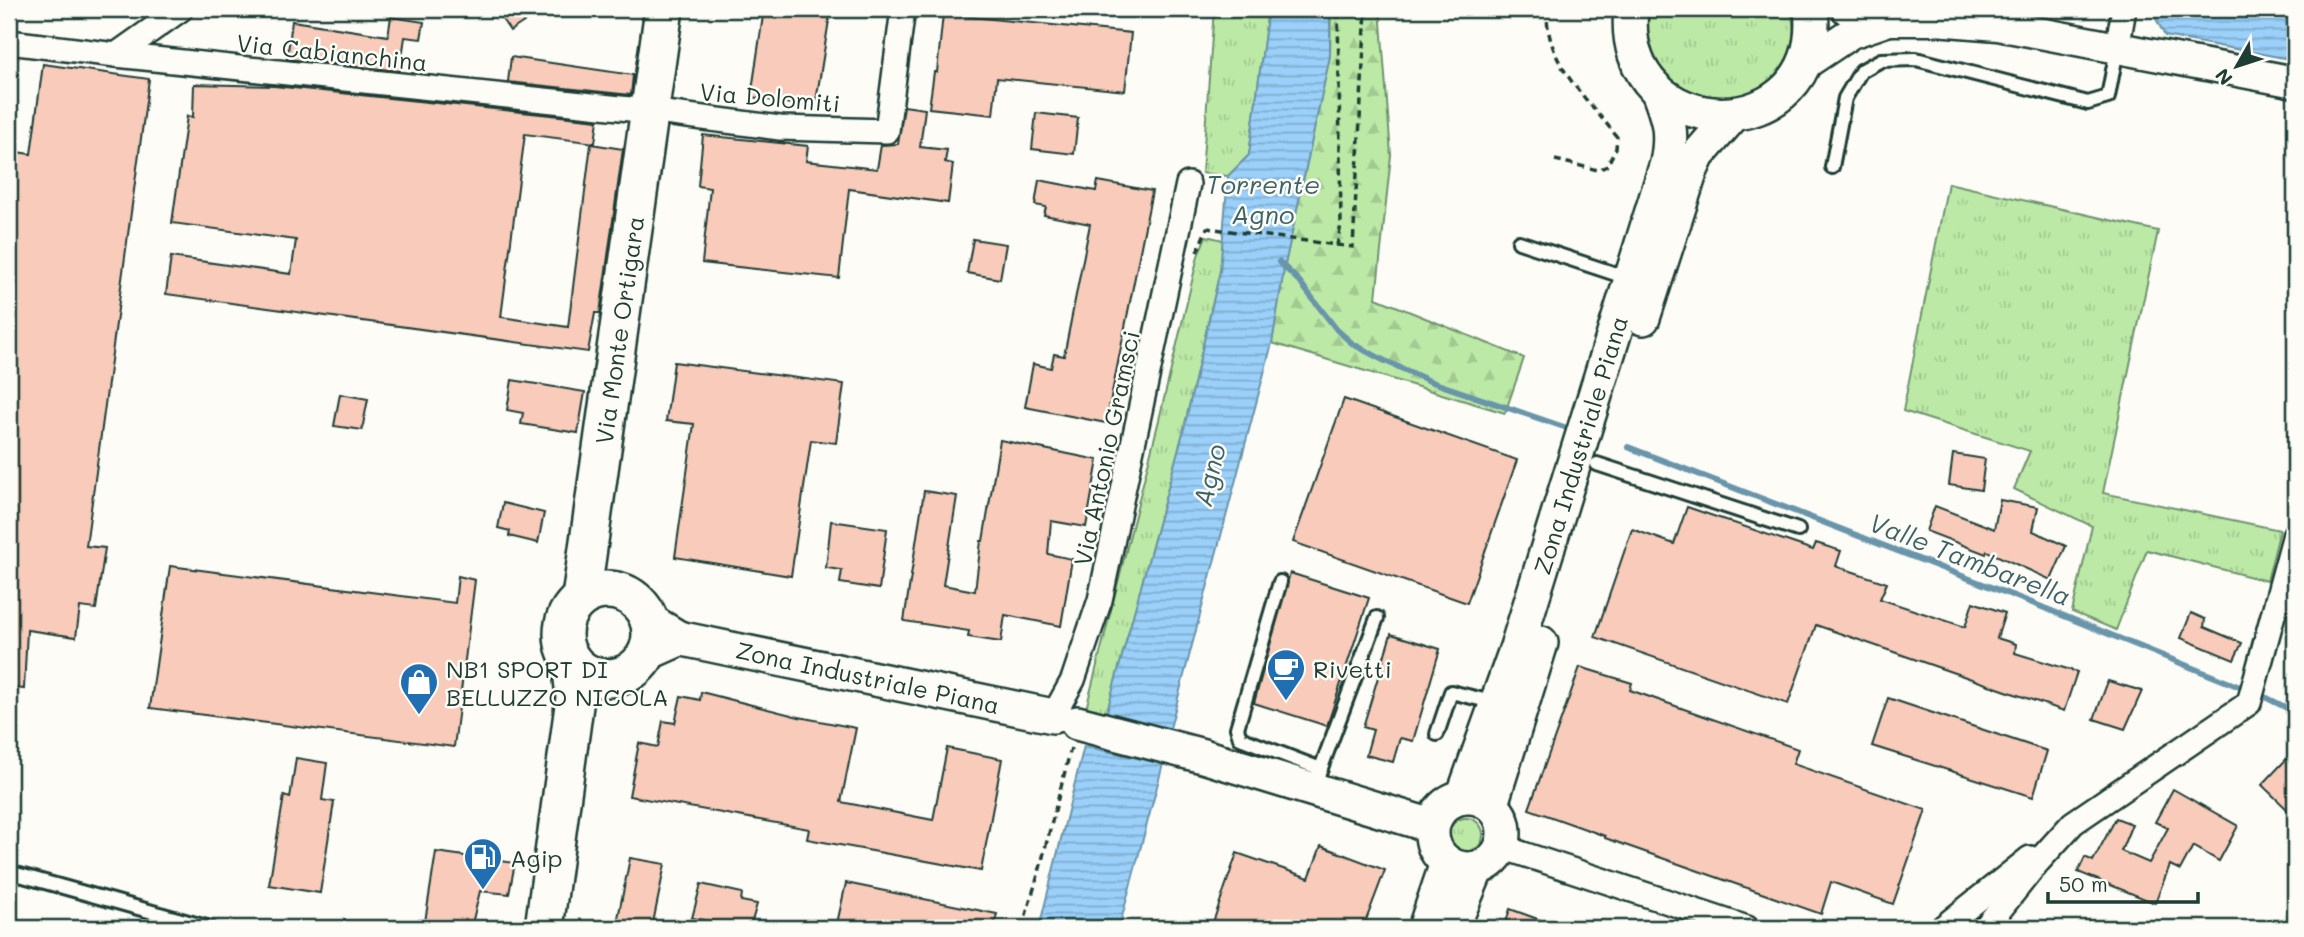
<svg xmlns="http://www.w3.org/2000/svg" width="2304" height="937" font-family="Mali,sans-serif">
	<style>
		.grass { fill: url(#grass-tufts); stroke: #6e936e; stroke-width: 2 }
		.forest { fill: url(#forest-firs); stroke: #6e936e; stroke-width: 2 }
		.water { fill: url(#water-rules); stroke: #6995aa; stroke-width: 2 }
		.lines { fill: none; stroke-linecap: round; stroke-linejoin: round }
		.stream { stroke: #6995aa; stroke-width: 6 }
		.building { fill: #f8cbbb; stroke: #1f3d34; stroke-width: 2 }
		.service-casing { stroke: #1f3d34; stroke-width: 18 }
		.minor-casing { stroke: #1f3d34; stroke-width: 28 }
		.tertiary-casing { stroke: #1f3d34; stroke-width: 35 }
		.secondary-casing { stroke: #1f3d34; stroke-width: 38 }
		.primary-casing { stroke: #1f3d34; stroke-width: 42 }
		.path { stroke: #1f3d34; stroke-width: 3.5; stroke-dasharray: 7 5; stroke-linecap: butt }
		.service { stroke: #fdfcf7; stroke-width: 12 }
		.minor { stroke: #fdfcf7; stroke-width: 23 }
		.tertiary { stroke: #fdfcf7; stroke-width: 30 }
		.secondary { stroke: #fdfcf7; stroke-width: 33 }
		.primary { stroke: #fdfcf7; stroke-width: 37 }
		.labels { text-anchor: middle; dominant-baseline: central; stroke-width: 5; stroke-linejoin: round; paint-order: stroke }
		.street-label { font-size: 24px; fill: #1f3d34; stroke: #fdfcf7 }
		.poi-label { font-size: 24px; fill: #1f3d34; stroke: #fdfcf7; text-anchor: start }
		.water-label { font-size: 26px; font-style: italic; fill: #3e6265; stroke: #fdfcf7 }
	</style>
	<defs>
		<pattern id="grass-tufts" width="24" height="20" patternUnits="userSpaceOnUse" patternTransform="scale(1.75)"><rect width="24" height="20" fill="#bde9a7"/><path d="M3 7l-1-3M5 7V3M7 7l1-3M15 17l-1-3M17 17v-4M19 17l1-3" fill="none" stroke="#a2c990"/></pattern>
		<pattern id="forest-firs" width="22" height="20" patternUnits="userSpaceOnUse" patternTransform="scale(1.75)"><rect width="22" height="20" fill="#bde9a7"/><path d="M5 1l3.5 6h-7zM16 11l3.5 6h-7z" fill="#a2c990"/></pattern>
		<pattern id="water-rules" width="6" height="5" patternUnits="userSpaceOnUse" patternTransform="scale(1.75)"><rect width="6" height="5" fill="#9ad0f9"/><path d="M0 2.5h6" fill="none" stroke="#7daaca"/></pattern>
	</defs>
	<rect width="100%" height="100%" fill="#fdfcf7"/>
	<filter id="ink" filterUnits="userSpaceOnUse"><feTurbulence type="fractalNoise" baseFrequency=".0143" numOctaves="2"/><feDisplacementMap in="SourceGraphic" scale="14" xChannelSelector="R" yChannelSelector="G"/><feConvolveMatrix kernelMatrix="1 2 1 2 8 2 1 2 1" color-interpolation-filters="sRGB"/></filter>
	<g filter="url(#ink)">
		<!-- grass -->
		<g class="grass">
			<polygon points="1214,9 1268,9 1249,155 1228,176 1202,173"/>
			<path d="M1647,9h143c22,69 -70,122 -124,69 -8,-8 -17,-20 -19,-32 -2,-11 0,-25 0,-37z"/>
			<polygon points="1948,183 2158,231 2103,493 2280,530 2267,581 2147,550 2116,630 2072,612 2092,526 2014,489 2030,451 1903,411"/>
			<polygon points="1206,236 1223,240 1220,271 1183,433 1106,715 1085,713 1158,424 1198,256"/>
			<circle cx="1466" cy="835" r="17"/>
		</g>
		<!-- forest -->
		<polygon class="forest" points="1331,9 1380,9 1391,155 1376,298 1524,358 1505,413 1272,343 1284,269 1330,56"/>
		<!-- water -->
		<g class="water">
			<polygon points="1268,9 1330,9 1330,56 1284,269 1272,343 1169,732 1106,715 1183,433 1220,271 1228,176 1249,155"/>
			<polygon points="2151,9 2295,9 2295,60 2165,36"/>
			<polygon points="1084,746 1163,764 1119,928 1039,928"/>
		</g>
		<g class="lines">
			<!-- stream -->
			<g class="stream">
				<polyline points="1279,262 1299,281 1337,330 1353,344 1383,360 1432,382 1567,428"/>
				<polyline points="1628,447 2027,601 2267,698 2295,712"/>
			</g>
		</g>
		<!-- building -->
		<g class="building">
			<polygon points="495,9 544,9 510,31"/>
			<polygon points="764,9 797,9 830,14 815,108 751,97"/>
			<polygon points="943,14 1131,33 1125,91 997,78 993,115 929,108 934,72 937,72"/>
			<polygon points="391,17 424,22 421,39 405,37 400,71 287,59 292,21 388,36"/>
			<polygon points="511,57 633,75 631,95 508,82"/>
			<polygon points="43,64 149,79 86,546 105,548 96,609 80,607 76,637 27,630 24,689 9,687 9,151 31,154"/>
			<polygon points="194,84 274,86 598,120 595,143 525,134 501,317 568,327 591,144 623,149 600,313 595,313 588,352 166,294 171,257 291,274 296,240 172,223 187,116 193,117"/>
			<polygon points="904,106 925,109 920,147 947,150 945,162 953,164 948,203 849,189 839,278 702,263 710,188 698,186 703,135 808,146 806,161 877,169 881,145 898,144"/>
			<polygon points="1036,113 1078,118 1074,154 1032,149"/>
			<polygon points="1039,180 1096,191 1098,181 1152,191 1106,423 1025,407 1033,364 1051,368 1054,354 1064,356 1090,224 1044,215 1046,207 1035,205"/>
			<polygon points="973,239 1006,244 1000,279 967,273"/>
			<polygon points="674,362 844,384 836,443 811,440 791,576 675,557 694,424 666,421"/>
			<polygon points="512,380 585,392 578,433 521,424 523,413 507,410"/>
			<polygon points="340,394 368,399 362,430 334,426"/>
			<polygon points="1344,399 1517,460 1467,603 1293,542"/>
			<polygon points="1000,440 1098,460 1086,527 1051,521 1048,554 1072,559 1061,626 1005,615 1001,642 968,637 969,631 904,621 924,491 957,496 943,585 975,591 981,541 983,541"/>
			<polygon points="1953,454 1985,459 1981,490 1949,485"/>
			<polygon points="2000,500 2038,507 2033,531 2066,546 2051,580 1987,551 1986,554 1926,531 1935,506 1994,529"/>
			<polygon points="503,503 544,513 538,543 509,536 510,531 498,528"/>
			<polygon points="1687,507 1813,550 1816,543 1841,551 1836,566 1887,583 1880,599 1965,627 1973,602 2005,613 1997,638 2016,644 2015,653 2077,672 2064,711 1816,625 1788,704 1595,637 1632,529 1674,544"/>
			<polygon points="831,521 887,529 879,589 840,583 842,570 826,568"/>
			<polygon points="170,566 455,603 458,576 475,580 454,747 150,708"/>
			<polygon points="1290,573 1369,598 1327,726 1254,703"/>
			<polygon points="2191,613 2205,619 2204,627 2242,643 2234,660 2181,638"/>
			<polygon points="1391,634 1440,649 1413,741 1400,738 1393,762 1366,755 1373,730 1363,727"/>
			<polygon points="1580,667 1632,683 1630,690 1798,749 1793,764 1926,810 1893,904 1831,882 1821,914 1605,838 1605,836 1529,809"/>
			<polygon points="2108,681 2142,691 2125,729 2094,719"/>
			<polygon points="701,692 799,717 856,728 841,802 933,820 947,748 1002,759 981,871 807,839 809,829 629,796 639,743 658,747 663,721 675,723 681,696 700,700"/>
			<polygon points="1888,698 2047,751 2033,797 1872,746"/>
			<polygon points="2295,750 2295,817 2262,785"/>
			<polygon points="296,758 327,763 322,800 334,802 320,893 269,885 284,796 290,798"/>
			<polygon points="2173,789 2238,826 2219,861 2193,846 2180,870 2170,865 2155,903 2078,872 2085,857 2093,861 2116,818 2132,824 2121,851 2149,863 2168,828 2155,822"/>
			<polygon points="1321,846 1385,870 1363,928 1211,928 1237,853 1309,878"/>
			<polygon points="436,852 515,863 509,894 480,891 471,928 424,928"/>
			<polygon points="630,858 665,864 652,928 616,928"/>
			<polygon points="846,883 997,914 993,928 836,928"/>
			<polygon points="701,884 742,893 741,901 757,904 750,928 692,918"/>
			<polygon points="1510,909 1557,926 1557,928 1504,928"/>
		</g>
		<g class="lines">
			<defs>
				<g id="service">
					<polyline points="1832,167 1845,98 1861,71 1881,60 1916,59 2088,103 2108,97 2117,49"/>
					<polyline points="1519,242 1631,279"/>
					<polyline points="1597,464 1798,530"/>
					<polyline points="1280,582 1237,728 1240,738 1321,769"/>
					<polyline points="1437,734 1451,692 1496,703"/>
					<polyline points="1318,776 1377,618"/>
					<polyline points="9,872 210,928"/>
				</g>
				<g id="minor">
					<polyline points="9,42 116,55 649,111 780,128 887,131 903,9"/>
					<polyline points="2117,49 2124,9"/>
					<polyline points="116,55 181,9"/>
					<polyline points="1053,716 1073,680 1100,600 1188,184"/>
					<polyline points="1502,847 1747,928"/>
					<polyline points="1942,928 2030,858"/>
					<polyline points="1985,928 2036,864 2073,823 2249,703 2295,534"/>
				</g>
				<g id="tertiary">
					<polyline points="1847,9 1860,15 1890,20 1935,20 1998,25 2295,82"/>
					<polyline points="1803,65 1851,33 1889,20"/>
					<polyline points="650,619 683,639"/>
					<polyline points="647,655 683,639"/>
				</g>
				<g id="secondary">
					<path d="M1631,9c-15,140 196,141 180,0"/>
					<polyline points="1643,318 1691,170 1698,155 1733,115"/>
					<polyline points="683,639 1053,716"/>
					<polyline points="1077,723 1203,756 1432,826"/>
					<circle cx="1468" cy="833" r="36"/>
					<path d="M1463,797l54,-150 150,-484c6,-31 2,-43 -9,-72"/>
					<polyline points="1491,804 1541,643"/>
					<polyline points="1425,928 1447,863"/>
					<polyline points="1452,928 1477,868"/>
				</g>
				<g id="primary">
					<circle cx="607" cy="634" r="44"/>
					<polyline points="581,598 664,9"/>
					<polyline points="544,928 575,698 571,659"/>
				</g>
			</defs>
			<!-- service casing -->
			<use href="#service" class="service-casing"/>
			<!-- minor casing -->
			<use href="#minor" class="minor-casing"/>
			<!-- tertiary casing -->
			<use href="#tertiary" class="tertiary-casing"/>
			<!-- secondary casing -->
			<use href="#secondary" class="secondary-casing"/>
			<!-- primary casing -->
			<use href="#primary" class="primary-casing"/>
			<!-- path -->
			<g class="path">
				<path d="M1547,9c-2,56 40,88 70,128l-1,11 -9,18 -9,4 -43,-10"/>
				<polyline points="1337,245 1353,247 1366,9"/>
				<polyline points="1197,252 1207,228 1337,245 1341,225 1338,9"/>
				<polyline points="1022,928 1039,872 1071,748"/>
			</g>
			<!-- service -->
			<use href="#service" class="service"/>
			<!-- minor -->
			<use href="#minor" class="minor"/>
			<!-- tertiary -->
			<use href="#tertiary" class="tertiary"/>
			<!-- secondary -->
			<use href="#secondary" class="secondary"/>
			<!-- primary -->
			<use href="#primary" class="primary"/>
		</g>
	</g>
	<!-- icons -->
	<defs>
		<symbol id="cafe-pin" viewBox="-11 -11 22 30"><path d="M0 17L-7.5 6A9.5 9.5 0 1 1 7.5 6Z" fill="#1f6fb2" stroke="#fdfcf7"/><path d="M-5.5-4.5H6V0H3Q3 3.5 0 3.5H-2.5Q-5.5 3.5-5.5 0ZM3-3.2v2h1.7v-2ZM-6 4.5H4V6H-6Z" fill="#fff"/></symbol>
		<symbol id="shop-pin" viewBox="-11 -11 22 30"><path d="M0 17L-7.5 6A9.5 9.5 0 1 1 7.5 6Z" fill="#1f6fb2" stroke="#fdfcf7"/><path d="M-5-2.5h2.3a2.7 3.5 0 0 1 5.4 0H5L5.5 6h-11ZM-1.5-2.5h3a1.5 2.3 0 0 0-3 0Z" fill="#fff"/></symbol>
		<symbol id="fuel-pin" viewBox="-11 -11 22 30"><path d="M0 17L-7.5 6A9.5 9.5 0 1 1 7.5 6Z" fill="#1f6fb2" stroke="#fdfcf7"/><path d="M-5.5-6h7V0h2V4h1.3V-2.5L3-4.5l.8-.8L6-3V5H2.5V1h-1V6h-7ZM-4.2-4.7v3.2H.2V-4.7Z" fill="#fff"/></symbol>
	</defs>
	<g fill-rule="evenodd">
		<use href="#cafe-pin" x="1264" y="646" width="44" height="60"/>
		<use href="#shop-pin" x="397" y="660" width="44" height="60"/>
		<use href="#fuel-pin" x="461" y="835" width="44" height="60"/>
	</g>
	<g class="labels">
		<!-- street labels -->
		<g class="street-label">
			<text transform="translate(332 52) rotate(6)">Via Cabianchina</text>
			<text transform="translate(770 97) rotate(5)">Via Dolomiti</text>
			<text transform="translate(619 330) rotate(-82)">Via Monte Ortigara</text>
			<text transform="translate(1580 445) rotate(-73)">Zona Industriale Piana</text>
			<text transform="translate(1106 448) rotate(-78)">Via Antonio Gramsci</text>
			<text transform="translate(868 677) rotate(12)">Zona Industriale Piana</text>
		</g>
		<!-- poi labels -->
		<g class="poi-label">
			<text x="446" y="668">NB1 SPORT DI<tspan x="446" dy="28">BELLUZZO NICOLA</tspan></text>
			<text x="1313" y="668">Rivetti</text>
			<text x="510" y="857">Agip</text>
		</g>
		<!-- water labels -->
		<g class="water-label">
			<text x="1263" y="184">Torrente<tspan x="1263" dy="30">Agno</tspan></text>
			<text transform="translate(1209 475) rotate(-76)">Agno</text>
			<text transform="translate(1970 559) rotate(21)">Valle Tambarella</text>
		</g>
	</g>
	<!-- margin -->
	<rect width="2304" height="937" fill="none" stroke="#fdfcf7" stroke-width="35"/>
	<rect x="18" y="18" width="2269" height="902" fill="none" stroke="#1f3d34" stroke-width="2.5" filter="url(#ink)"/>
	<!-- north arrow -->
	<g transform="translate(2237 66) rotate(231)" stroke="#fdfcf7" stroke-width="5" paint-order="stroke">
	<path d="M0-5L12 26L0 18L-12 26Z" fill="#1f3d34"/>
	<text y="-10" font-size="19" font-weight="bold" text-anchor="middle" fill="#1f3d34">N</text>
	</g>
	<!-- scale -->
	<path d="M2048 892v10h150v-10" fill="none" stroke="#1f3d34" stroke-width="3.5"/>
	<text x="2059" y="892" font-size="21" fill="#1f3d34" stroke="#fdfcf7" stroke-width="5" paint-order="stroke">50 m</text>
</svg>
